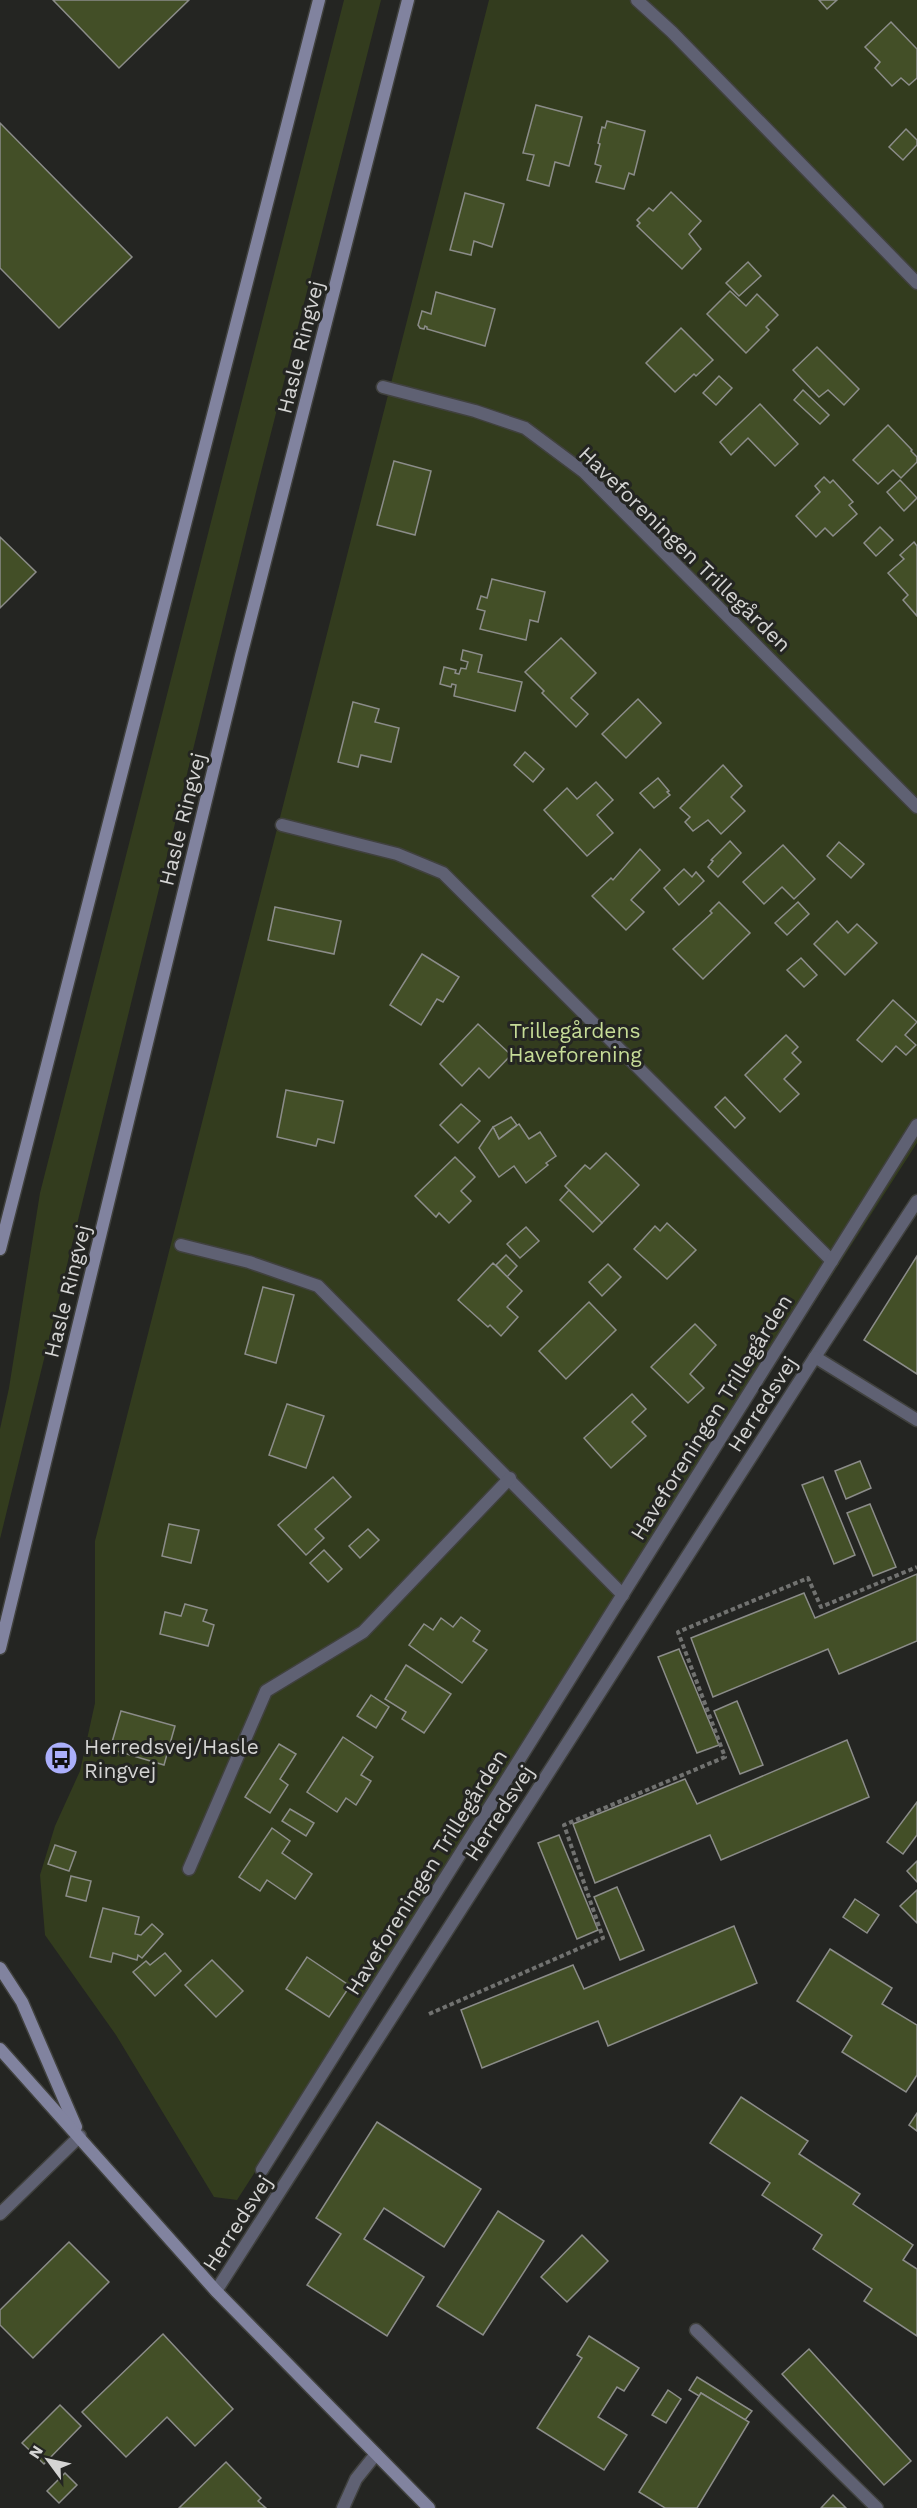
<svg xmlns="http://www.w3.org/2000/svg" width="917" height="2508" font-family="'Work Sans',sans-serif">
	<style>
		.green { fill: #333c1e }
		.building { fill: #434f27; stroke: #8b8c89; stroke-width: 1.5 }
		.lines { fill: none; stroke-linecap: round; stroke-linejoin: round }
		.lane-casing { stroke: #40413e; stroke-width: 15 }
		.street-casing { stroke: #40413e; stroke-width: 15 }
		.secondary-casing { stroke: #40413e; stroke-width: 15 }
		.path { stroke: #717270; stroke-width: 4; stroke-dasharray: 4.5 3; stroke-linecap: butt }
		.lane { stroke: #5f6173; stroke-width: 12 }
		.street { stroke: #5f6173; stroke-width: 12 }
		.secondary { stroke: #81839f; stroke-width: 12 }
		.labels { text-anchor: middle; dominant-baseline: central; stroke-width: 6; stroke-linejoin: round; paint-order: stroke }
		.street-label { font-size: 21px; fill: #d4d4d3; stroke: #242522 }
		.park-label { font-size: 21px; fill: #c6dc97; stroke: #242522 }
		.poi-label { font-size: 21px; fill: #d4d4d3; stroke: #242522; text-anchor: start }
	</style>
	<rect width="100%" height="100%" fill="#242522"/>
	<!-- green -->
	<g class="green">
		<polygon points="344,0 381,0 258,484 0,1539 0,1429 9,1388 40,1193"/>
		<polygon points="489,0 917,0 917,1143 237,2200 214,2197 116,2035 45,1935 40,1875 55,1826 80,1771 95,1703 95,1541"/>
	</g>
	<!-- building -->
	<g class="building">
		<polygon points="53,0 189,0 119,68"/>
		<polygon points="819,0 837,0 827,9"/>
		<polygon points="891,22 917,49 917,78 909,85 901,78 892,86 875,68 880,62 865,47"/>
		<polygon points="536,105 582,117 569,166 555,162 549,186 527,180 534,155 523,153"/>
		<polygon points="607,121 645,131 634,175 629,173 624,189 596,182 601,166 595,164 600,144 598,143 602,127 605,128"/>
		<polygon points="0,123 132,257 59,328 0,268"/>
		<polygon points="906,129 917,140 917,145 903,160 889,147"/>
		<polygon points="671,192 701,221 689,234 701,249 682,269 637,226 640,223 637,220 649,208 653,211"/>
		<polygon points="465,193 504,204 492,247 474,241 471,255 450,250"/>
		<polygon points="748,262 761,276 739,296 726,283"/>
		<polygon points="730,291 746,306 757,294 778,315 766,327 769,330 746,353 707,314"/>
		<polygon points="436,292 495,309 485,346 427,329 427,327 425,326 424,329 420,328 418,325 422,311 431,314"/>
		<polygon points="681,328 713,360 696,376 694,374 675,392 646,363"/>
		<polygon points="817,347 859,389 844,405 828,390 819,397 793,370"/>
		<polygon points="719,376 732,388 716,405 703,393"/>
		<polygon points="803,390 829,415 820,424 794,400"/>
		<polygon points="760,404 798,444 775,466 748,438 731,455 720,442"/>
		<polygon points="888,425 912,450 911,451 917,457 917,462 901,478 893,470 878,484 853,460"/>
		<polygon points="394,461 431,471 415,535 377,525"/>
		<polygon points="824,477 830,483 833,480 853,502 849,505 857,514 833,536 825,528 816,537 796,516 820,492 815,486"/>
		<polygon points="900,480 917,498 904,511 887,492"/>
		<polygon points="880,527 893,540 876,556 864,543"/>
		<polygon points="0,537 36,572 0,608"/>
		<polygon points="914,542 917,546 917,616 903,600 908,595 888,573 904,559 900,555"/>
		<polygon points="492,579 545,592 538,622 530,620 526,640 480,629 485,611 477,609 481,596 487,598"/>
		<polygon points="561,638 596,673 571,698 588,714 576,727 542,693 544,691 525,672"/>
		<polygon points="463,650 482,655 478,672 522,682 515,711 454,696 456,685 452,684 451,687 440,684 444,667 456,670 455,673 459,674 461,668 466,669 468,662 461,660"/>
		<polygon points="638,699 661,723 626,758 602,734"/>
		<polygon points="353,702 379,709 375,722 399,728 391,762 361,755 358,767 338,762"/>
		<polygon points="525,752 544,769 533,782 514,765"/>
		<polygon points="723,765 742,786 731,797 745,811 721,834 708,820 693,831 685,822 690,817 680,808"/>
		<polygon points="658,778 669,791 667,792 670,795 654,808 640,793"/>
		<polygon points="596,782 613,800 597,815 613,833 587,856 544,810 567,788 577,799"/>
		<polygon points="730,841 741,853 718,877 708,867 713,861 711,860"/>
		<polygon points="839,842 864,864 851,878 827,856"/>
		<polygon points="783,845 815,879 794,899 782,887 764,904 743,882"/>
		<polygon points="640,849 660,870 631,900 644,912 626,930 592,896 611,878 613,880"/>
		<polygon points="684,869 692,877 696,872 704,881 679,905 664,888"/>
		<polygon points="719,902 750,933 703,979 673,949 712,913 710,911"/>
		<polygon points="798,902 809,914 787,935 775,923"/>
		<polygon points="275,907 341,921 334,954 268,940"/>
		<polygon points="837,921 848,933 857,924 877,943 845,975 814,944"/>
		<polygon points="422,954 459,977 443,1002 437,999 421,1025 390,1005"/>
		<polygon points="801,958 817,975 804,987 787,970"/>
		<polygon points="893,1000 917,1022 905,1035 916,1045 906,1055 896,1046 882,1062 857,1040"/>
		<polygon points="478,1024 511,1055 489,1078 479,1068 462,1086 440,1064"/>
		<polygon points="786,1035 798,1047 792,1053 801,1062 784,1079 799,1094 780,1112 745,1075"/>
		<polygon points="286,1090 343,1101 334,1143 318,1139 316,1146 277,1137"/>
		<polygon points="725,1097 745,1118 735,1128 715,1107"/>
		<polygon points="461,1104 480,1121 458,1143 440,1125"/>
		<polygon points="511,1117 517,1125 499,1139 493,1127"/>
		<polygon points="519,1124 529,1139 540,1132 556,1156 546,1163 548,1165 526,1183 514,1166 499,1177 479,1148 493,1127 499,1139"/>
		<polygon points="606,1153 639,1185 602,1223 565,1186 585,1165 590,1169"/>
		<polygon points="455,1157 475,1177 461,1191 471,1201 449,1223 439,1213 436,1217 415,1196"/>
		<polygon points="569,1190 602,1223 593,1232 560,1200"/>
		<polygon points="667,1223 696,1250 667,1279 634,1249 655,1226 660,1231"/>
		<polygon points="526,1227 539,1241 520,1258 507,1244"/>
		<polygon points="506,1255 517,1266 507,1277 496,1265"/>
		<polygon points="917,1256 917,1374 864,1340"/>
		<polygon points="493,1263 522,1291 507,1307 518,1317 501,1336 490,1325 488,1327 458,1300"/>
		<polygon points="608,1264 621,1277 602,1296 589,1282"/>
		<polygon points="263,1287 294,1295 276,1363 245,1354"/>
		<polygon points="589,1302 616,1330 566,1379 539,1351"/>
		<polygon points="695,1324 716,1345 690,1374 704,1388 688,1403 651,1367"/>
		<polygon points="632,1394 646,1409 632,1422 646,1436 611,1468 584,1438"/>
		<polygon points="287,1404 324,1416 306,1468 269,1455"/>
		<polygon points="860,1461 871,1488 846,1499 835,1471"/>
		<polygon points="333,1477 351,1497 315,1529 324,1538 306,1555 278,1525"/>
		<polygon points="823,1477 855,1555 834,1564 802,1485"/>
		<polygon points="870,1504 896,1567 873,1576 847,1513"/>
		<polygon points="169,1524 199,1530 191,1563 162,1556"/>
		<polygon points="368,1529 379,1540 360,1558 349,1546"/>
		<polygon points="324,1550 342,1569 328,1582 310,1563"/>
		<polygon points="917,1574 917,1641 839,1674 828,1649 713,1697 691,1638 804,1593 815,1618"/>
		<polygon points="185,1604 207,1610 203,1621 214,1625 208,1646 160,1634 165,1612 181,1616"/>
		<polygon points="461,1617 480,1631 473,1641 487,1650 462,1683 409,1645 424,1624 433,1630 441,1618 453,1627"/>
		<polygon points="679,1649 719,1745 697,1753 658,1657"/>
		<polygon points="406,1665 451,1694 424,1733 402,1719 406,1712 385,1699"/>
		<polygon points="371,1695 389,1707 376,1728 357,1716"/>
		<polygon points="737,1701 763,1765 740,1774 714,1711"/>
		<polygon points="121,1711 175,1726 164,1765 110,1749"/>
		<polygon points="343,1737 373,1757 361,1775 371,1781 356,1805 346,1798 337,1812 307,1792"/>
		<polygon points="847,1740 869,1797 721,1860 710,1835 595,1883 573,1824 685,1779 697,1804"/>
		<polygon points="279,1744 296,1754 280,1779 288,1785 270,1813 245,1797"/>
		<polygon points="917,1802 917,1835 903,1854 887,1842"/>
		<polygon points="290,1809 314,1823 306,1836 282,1821"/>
		<polygon points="272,1828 290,1841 282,1853 312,1874 295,1899 267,1880 260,1891 239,1877"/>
		<polygon points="559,1835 598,1930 577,1939 538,1843"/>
		<polygon points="55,1845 76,1852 69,1871 48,1864"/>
		<polygon points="917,1861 917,1882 907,1871"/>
		<polygon points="71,1876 91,1881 86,1901 66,1896"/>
		<polygon points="617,1887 644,1950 620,1960 594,1897"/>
		<polygon points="917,1890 917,1923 900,1906"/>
		<polygon points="855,1899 879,1915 867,1933 843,1917"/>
		<polygon points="103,1908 139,1917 135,1934 141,1935 152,1924 163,1934 142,1958 138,1955 137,1960 113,1953 111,1962 90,1957"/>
		<polygon points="734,1926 757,1983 608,2046 598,2021 482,2068 461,2010 573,1965 584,1989"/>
		<polygon points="830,1949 892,1988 882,2004 917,2025 917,2075 906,2092 842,2052 852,2036 797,2001"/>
		<polygon points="165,1953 181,1971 155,1996 133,1972 146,1961 150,1965"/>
		<polygon points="307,1957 350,1986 329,2017 286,1989"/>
		<polygon points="212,1960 243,1991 216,2017 185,1985"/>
		<polygon points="741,2097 808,2141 799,2154 860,2194 853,2204 913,2245 903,2260 917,2269 917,2336 864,2301 872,2289 813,2249 822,2235 762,2195 770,2183 710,2143"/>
		<polygon points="917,2113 917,2131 909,2125"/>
		<polygon points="377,2122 481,2189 444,2247 384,2208 364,2239 424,2277 387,2336 307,2285 341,2234 316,2218"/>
		<polygon points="498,2211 544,2241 483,2335 437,2306"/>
		<polygon points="582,2235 608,2261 567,2302 541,2277"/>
		<polygon points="69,2242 109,2282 33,2358 0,2325 0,2310"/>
		<polygon points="163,2334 233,2409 195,2446 167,2417 126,2457 82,2412"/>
		<polygon points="589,2336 639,2368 624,2391 617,2387 598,2417 627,2435 604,2470 537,2428 582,2358 577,2355"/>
		<polygon points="809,2349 911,2461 884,2485 782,2374"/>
		<polygon points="697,2377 752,2411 745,2420 701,2393 699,2396 689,2390"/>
		<polygon points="668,2390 681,2399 666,2423 652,2415"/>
		<polygon points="701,2393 749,2422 697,2508 665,2508 639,2492"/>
		<polygon points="60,2405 81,2426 44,2464 22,2443"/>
		<polygon points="226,2462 261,2498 258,2501 266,2508 179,2508"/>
		<polygon points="65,2473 77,2485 59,2503 47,2491"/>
		<polygon points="833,2495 846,2508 821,2508"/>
	</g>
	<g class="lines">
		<defs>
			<g id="lane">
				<polyline points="637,0 672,32 917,283"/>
				<polyline points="383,387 475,411 525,428 584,472 917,807"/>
				<polyline points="282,825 397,854 443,873 832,1261"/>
				<polyline points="917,1201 815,1357 917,1420"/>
				<polyline points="181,1245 249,1262 318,1286 623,1595"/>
				<polyline points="189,1869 266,1691 363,1632 510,1478"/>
				<polyline points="262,2170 917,1125"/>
				<polyline points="696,2330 877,2508"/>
			</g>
			<g id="street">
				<polyline points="0,2214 80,2136"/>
				<polyline points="216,2291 815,1357"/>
				<polyline points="343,2508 356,2479 376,2454"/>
			</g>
			<g id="secondary">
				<polyline points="0,1249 319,0"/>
				<polyline points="0,1648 241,656 408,0"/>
				<polyline points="0,1968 22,2002 76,2127"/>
				<polyline points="0,2049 216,2291 429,2508"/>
			</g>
		</defs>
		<!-- lane casing -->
		<use href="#lane" class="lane-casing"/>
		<!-- street casing -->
		<use href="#street" class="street-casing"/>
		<!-- secondary casing -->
		<use href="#secondary" class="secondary-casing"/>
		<!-- path -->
		<polyline class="path" points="429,2014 603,1938 564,1825 725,1757 678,1632 808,1578 821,1607 917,1567"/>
		<!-- lane -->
		<use href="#lane" class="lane"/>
		<!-- street -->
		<use href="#street" class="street"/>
		<!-- secondary -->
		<use href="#secondary" class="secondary"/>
	</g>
	<!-- icons -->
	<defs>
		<symbol id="bus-disc" viewBox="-11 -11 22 22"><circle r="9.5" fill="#abaffb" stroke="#242522"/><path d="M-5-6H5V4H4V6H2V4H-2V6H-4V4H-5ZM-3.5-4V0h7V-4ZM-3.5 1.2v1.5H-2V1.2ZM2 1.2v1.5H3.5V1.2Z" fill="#111"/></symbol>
	</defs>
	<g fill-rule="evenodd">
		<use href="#bus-disc" x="42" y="1739" width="38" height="38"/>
	</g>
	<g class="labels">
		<!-- street labels -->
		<g class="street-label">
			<text transform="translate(300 347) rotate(-76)">Hasle Ringvej</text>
			<text transform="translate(685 549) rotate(44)">Haveforeningen Trillegården</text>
			<text transform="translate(182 819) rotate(-76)">Hasle Ringvej</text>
			<text transform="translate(67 1291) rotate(-76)">Hasle Ringvej</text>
			<text transform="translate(762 1404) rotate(-57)">Herredsvej</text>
			<text transform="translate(711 1417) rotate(-58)">Haveforeningen Trillegården</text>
			<text transform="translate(499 1813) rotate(-57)">Herredsvej</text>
			<text transform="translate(426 1872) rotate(-58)">Haveforeningen Trillegården</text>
			<text transform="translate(237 2223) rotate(-57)">Herredsvej</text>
		</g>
		<!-- park labels -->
		<g class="park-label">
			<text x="575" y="1030">Trillegårdens<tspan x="575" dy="24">Haveforening</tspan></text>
		</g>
		<!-- poi labels -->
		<g class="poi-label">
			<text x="84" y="1746">Herredsvej/Hasle<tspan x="84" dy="24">Ringvej</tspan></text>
		</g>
	</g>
	<!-- north arrow -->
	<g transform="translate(48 2460) rotate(303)" stroke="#242522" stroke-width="4.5" paint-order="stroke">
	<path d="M0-4.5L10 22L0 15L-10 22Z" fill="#d4d4d3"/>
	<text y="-9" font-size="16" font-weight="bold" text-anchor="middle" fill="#d4d4d3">N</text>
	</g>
</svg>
